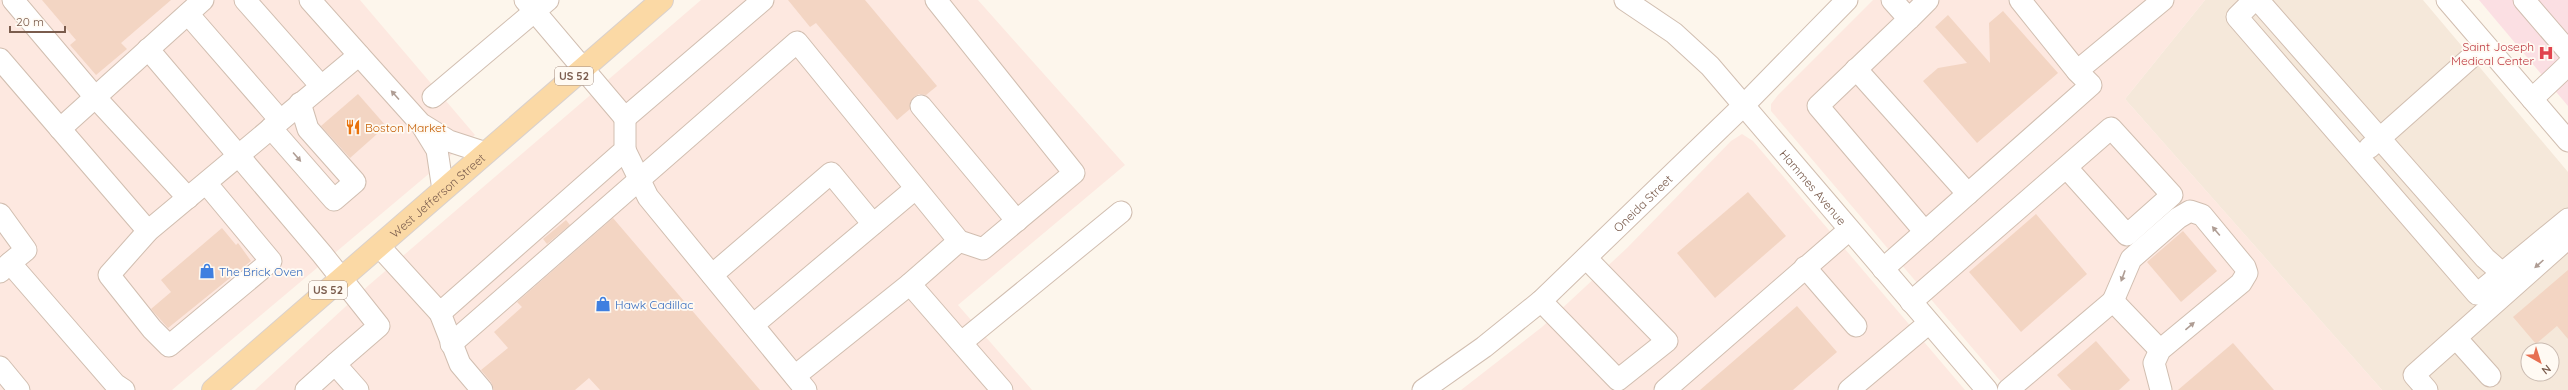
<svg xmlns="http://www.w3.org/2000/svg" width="2568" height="390" font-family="Quicksand,sans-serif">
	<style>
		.residential { fill: #f5e8da; fill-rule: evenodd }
		.commercial { fill: #fde8e0 }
		.medical { fill: #fbdfe3 }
		.building { fill: #f3d5c3 }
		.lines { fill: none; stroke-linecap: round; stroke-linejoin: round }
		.minor-casing { stroke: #d1beb0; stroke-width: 23 }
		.major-casing { stroke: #dad1cd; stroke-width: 24 }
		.minor { stroke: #fff; stroke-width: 21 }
		.major { stroke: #fbd9a5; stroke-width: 22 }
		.oneway { fill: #af9d94 }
		.labels { text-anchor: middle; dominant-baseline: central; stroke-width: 3.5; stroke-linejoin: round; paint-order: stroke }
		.shield { fill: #fffaf3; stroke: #a28b7f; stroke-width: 1 }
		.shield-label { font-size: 11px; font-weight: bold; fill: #7a5c4d }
		.health-label { font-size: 12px; fill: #be3a42; stroke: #fffaf3; text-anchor: end }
		.food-label { font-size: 12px; fill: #c56008; stroke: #fffaf3; text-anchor: start }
		.street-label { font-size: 12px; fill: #7a5c4d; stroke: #fffaf3 }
		.shop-label { font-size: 12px; fill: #366cbe; stroke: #fffaf3; text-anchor: start }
	</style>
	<rect width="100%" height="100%" fill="#fdf6ec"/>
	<!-- residential -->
	<path class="residential" d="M2205,0h218l145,172v218h-186l-257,-291zM2528,350h24v24h-24z"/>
	<!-- commercial -->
	<g class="commercial">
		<polygon points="0,0 360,0 475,135 172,390 0,390"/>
		<polygon points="701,0 978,0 1125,165 958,305 1032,390 255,390 369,285"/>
		<polygon points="1873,0 2205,0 2125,99 2382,390 2008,390 1771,111 1771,104 1778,95"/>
		<polygon points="1742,134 1753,141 1965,390 1461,390 1542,327 1627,248 1731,141"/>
	</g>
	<!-- medical -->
	<polygon class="medical" points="2479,0 2568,0 2568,106"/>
	<!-- building -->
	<g class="building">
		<polygon points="42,0 171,0 121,43 127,49 96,75 70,45 76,40"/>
		<polygon points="788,0 865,0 937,86 926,95 919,94 914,97 910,102 910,109 897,120 816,23 810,27"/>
		<polygon points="2003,11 2058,73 1977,143 1923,81 1938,68 1967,63 1935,27 1948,15 1990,63 1989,23"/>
		<polygon points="358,94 386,126 350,158 321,126"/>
		<polygon points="1748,192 1786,236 1715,298 1677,253"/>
		<polygon points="2036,214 2087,274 2021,332 1969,272"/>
		<polygon points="613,218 760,390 600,390 589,378 575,390 494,390 491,382 481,370 508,348 494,332 522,307 517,302"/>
		<polygon points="566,220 570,225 547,244 543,239"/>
		<polygon points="222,228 236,245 238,243 251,261 168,328 151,309 171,292 161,280"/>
		<polygon points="2183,231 2217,271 2181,302 2147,262"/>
		<polygon points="2568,270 2568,339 2557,326 2536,344 2513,317"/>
		<polygon points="1797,306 1837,352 1809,376 1793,390 1700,390"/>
		<polygon points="2096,341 2130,380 2119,390 2071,390 2057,375"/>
		<polygon points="2233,343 2274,390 2178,390"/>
	</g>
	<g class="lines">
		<defs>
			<g id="minor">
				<polyline points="13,0 95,97 188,198"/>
				<polyline points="245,0 321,86"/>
				<polyline points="525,0 625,118 763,0"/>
				<path id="s1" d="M1625,0l49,33 36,33 277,324"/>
				<polyline points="1892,0 1909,19 1928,0"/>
				<polyline points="2020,0 2077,71"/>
				<polyline points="2254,0 2237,17 2477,294 2568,219"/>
				<polyline points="2258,0 2485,258 2503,274"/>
				<polyline points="2447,0 2568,141"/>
				<polyline points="2524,0 2568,51"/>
				<polyline points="188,14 280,120"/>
				<polyline points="1909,19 1818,106 1925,232"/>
				<polyline points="148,49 322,254 379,326 335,364 358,390"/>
				<polyline points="359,55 421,124 437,150 443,190"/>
				<polyline points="0,59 148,231"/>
				<polyline points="1856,69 1968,194"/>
				<polyline points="433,97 548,0"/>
				<polyline points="2532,99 2568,65"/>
				<polyline points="921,106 1017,221"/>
				<polyline points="423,125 449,141 486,153"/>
				<polyline points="271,128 334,200 355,182 308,129 300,103"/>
				<polyline points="60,129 203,0"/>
				<polyline points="2369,148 2485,45"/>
				<polyline points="625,150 648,197 806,390"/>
				<polyline points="206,183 271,261 169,346 152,329 109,275 148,231 359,55 310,0"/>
				<polyline points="0,214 26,250 10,263"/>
				<polyline points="959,241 910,284 1002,390"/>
				<polyline points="379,246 440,313 625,150 625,118"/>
				<polyline points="1805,267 1856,326"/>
				<polyline points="1883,269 2091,85 2077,71 2163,0"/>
				<polyline points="0,272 10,263 115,384 124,390"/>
				<polyline points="712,275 831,173 873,224"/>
				<polyline points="1541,301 1618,380 1667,341 1586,258"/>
				<polyline points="2113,301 2131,259 2178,218 2190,211 2202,215 2245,267 2247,273 2241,283 2160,350 2154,363 2161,390"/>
				<polyline points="1911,302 2111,128 2172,195 2127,235 2066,167"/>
				<polyline points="440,313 460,364 482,390"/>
				<polyline points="753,325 915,189"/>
				<polyline points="2456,338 2490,376"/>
				<polyline points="962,342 1121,212"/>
				<polyline points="451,344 797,42 959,241 983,249 1074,173 936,0"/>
				<polyline points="0,367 19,390"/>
				<polyline points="795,376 910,284"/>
				<polyline points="306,390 335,364"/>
				<path id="s2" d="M1423,390l61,-43 57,-46 202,-195 104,-106"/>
				<polyline points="1665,390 1849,230"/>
				<polyline points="1849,390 1929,323"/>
				<polyline points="2008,390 2113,301 2160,350"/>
				<polyline points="2427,390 2414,375 2568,238"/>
			</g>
			<g id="major">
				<path id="s3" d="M213,390l449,-390"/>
			</g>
		</defs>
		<!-- minor casing -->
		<use href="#minor" class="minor-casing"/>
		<!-- major casing -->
		<use href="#major" class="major-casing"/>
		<!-- minor -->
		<use href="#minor" class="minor"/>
		<!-- major -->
		<use href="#major" class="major"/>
	</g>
	<!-- one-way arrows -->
	<defs><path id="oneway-solid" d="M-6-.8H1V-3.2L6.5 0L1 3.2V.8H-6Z"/></defs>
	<g class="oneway">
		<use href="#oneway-solid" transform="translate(395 95) rotate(-132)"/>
		<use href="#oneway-solid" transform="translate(297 157) rotate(49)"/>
		<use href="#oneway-solid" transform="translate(2216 231) rotate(-130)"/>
		<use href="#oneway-solid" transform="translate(2539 264) rotate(138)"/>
		<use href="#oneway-solid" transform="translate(2123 276) rotate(110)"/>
		<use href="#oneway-solid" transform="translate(2190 326) rotate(-40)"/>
	</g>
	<!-- icons -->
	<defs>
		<symbol id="hospital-bare" viewBox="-9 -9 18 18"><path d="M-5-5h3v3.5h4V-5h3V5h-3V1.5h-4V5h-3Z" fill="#e0444e" stroke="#fffaf3" stroke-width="2.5" paint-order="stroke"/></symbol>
		<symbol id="restaurant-bare" viewBox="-9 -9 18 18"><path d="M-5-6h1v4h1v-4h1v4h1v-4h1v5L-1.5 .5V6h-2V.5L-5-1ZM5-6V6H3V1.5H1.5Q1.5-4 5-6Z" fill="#e8710a" stroke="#fffaf3" stroke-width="2.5" paint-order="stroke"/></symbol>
		<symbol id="shop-bare" viewBox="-9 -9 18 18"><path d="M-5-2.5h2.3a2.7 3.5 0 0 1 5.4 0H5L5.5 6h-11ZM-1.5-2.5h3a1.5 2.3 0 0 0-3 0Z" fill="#3f7fe0" stroke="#fffaf3" stroke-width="2.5" paint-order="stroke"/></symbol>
	</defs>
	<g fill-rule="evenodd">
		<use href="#hospital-bare" x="2535" y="42" width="22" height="22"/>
		<use href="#restaurant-bare" x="342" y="116" width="22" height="22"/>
		<use href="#shop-bare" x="196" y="260" width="22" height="22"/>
		<use href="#shop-bare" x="592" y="293" width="22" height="22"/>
	</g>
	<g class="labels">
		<!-- shield labels -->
		<g class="shield">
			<rect x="555" y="67" width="38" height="18" rx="3"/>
			<rect x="309" y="281" width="38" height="18" rx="3"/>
		</g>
		<g class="shield-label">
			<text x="574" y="76">US 52</text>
			<text x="328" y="290">US 52</text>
		</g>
		<!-- health labels -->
		<g class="health-label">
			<text x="2534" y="46">Saint Joseph<tspan x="2534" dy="14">Medical Center</tspan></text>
		</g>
		<!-- food labels -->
		<g class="food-label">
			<text x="365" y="127">Boston Market</text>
		</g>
		<!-- street labels -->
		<g class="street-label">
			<text stroke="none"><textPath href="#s1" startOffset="267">Hammes Avenue</textPath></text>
			<text stroke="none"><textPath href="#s3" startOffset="297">West Jefferson Street</textPath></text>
			<text stroke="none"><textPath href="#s2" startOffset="289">Oneida Street</textPath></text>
		</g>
		<!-- shop labels -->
		<g class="shop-label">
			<text x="219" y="271">The Brick Oven</text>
			<text x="615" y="304">Hawk Cadillac</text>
		</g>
	</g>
	<!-- north arrow -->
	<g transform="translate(2540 362) rotate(141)"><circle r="19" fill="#fffaf3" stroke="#cabbb1"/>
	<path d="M0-3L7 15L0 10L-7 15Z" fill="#e76f51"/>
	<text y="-6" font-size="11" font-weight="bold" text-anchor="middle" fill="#7a5c4d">N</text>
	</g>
	<!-- scale -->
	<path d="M10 26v6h55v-6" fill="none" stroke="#7a5c4d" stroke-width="2"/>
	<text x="16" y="26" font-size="12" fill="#7a5c4d" stroke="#fffaf3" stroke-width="3" paint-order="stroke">20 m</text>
</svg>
